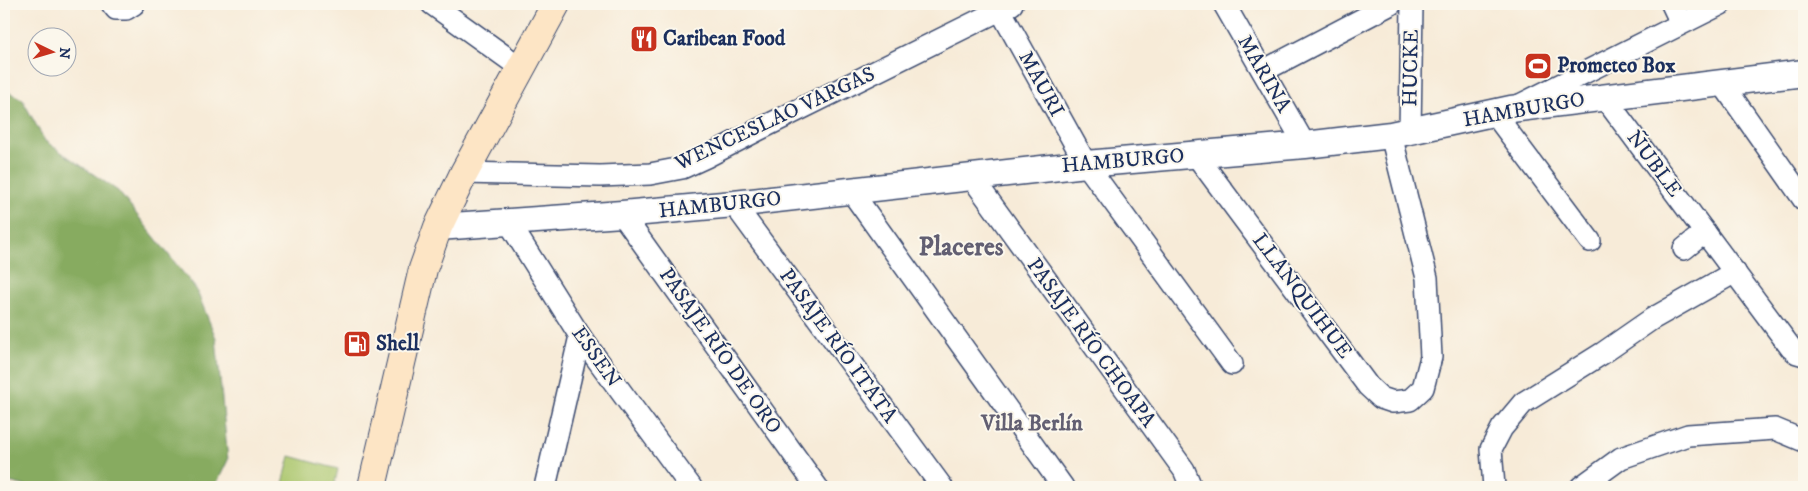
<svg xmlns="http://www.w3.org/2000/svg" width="1808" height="491" font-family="'IM FELL DW Pica',serif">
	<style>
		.green { fill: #aac66c; stroke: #627a65 }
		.forest { fill: #87ab60; stroke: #516d5f }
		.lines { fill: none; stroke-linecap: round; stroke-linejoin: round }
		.minor-casing { stroke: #3c4b70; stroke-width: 24 }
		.tertiary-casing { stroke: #3c4b70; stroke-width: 29 }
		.secondary-casing { stroke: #3c4b70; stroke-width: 30 }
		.minor { stroke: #fff; stroke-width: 21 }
		.tertiary { stroke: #fff; stroke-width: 26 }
		.secondary { stroke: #fde5c5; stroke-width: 28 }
		.labels { text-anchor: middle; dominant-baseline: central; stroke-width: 4; stroke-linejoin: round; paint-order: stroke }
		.poi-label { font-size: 21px; font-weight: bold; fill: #1b2f5e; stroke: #fbf7ec; text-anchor: start }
		.street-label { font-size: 21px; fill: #1b2f5e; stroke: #fbf7ec }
		.neighbourhood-label { font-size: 22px; font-weight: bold; fill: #625f72; stroke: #fbf7ec }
		.district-label { font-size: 26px; font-weight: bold; fill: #625f72; stroke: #fbf7ec }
	</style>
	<rect width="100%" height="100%" fill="#fbf7ec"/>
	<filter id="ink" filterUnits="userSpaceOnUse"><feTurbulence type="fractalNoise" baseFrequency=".02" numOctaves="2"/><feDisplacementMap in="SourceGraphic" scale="10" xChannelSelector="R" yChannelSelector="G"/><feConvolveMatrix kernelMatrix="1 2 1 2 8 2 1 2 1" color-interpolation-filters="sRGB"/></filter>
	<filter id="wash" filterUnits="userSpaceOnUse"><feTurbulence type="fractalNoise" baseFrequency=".0096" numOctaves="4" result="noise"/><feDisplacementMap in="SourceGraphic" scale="20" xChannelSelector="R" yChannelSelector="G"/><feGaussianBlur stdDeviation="1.12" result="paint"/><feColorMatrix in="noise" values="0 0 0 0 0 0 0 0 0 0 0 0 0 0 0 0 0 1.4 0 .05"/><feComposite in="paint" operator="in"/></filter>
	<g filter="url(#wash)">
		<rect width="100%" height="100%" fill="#f7ebd8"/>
		<!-- green -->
		<polygon class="green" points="290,456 338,469 334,487 282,487"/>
		<!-- forest -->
		<polygon class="forest" points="4,89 22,99 45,141 118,191 196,289 216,338 228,460 215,487 30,487 4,481"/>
	</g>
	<g filter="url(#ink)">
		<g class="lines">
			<defs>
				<g id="minor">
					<polyline points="112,4 116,9 126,9 134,4"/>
					<polyline points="432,4 521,68"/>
					<polyline points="997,4 1086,164 1232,364"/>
					<polyline points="1224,4 1305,145"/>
					<polyline points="1672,4 1681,23"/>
					<polyline points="1263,71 1391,4"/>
					<polyline points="1722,83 1804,200"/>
					<polyline points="1604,97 1791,348 1797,353 1804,355"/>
					<polyline points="1520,105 1721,4"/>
					<polyline points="1494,113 1590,241"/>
					<polyline points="1410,132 1412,4"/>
					<polyline points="1196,155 1368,386 1381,398 1393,402 1410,400 1423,388 1431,357 1427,278 1391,135"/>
					<polyline points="464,173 600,176 650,174 682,168 706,157 758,130 1012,4"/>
					<polyline points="971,176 1184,470 1189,482 1188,487"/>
					<polyline points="851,191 1063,487"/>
					<polyline points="734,204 942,487"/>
					<polyline points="622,214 817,487"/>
					<polyline points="508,221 580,336 691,487"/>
					<polyline points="1684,249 1705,232"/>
					<polyline points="545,487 580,336"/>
					<polyline points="1494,487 1491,449 1502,428 1523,403 1603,353 1652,319 1735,272"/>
					<polyline points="1581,487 1621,458 1688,435 1775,429 1804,441"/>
				</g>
				<polyline id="tertiary" points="438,227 622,214 734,204 1086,164 1305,145 1391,135 1511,109 1804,73"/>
				<polyline id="secondary" points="372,487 423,269 438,227 464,173 556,4"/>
			</defs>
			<!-- minor casing -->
			<use href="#minor" class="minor-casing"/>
			<!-- tertiary casing -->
			<use href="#tertiary" class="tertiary-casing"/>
			<!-- secondary casing -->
			<use href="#secondary" class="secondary-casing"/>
			<!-- minor -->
			<use href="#minor" class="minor"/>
			<!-- tertiary -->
			<use href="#tertiary" class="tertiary"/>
			<!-- secondary -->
			<use href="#secondary" class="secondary"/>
		</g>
	</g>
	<!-- icons -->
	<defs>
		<symbol id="restaurant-square" viewBox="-11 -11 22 22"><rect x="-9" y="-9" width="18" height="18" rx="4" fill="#c8321e" stroke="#fbf7ec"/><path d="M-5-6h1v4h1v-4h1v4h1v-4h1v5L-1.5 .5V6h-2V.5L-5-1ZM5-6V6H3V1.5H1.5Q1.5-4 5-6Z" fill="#fff"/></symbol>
		<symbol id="stadium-square" viewBox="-11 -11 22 22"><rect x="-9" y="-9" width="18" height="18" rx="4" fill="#c8321e" stroke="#fbf7ec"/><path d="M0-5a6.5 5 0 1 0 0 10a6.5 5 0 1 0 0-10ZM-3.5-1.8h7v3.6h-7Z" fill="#fff"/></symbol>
		<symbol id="fuel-square" viewBox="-11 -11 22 22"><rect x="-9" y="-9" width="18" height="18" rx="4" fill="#c8321e" stroke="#fbf7ec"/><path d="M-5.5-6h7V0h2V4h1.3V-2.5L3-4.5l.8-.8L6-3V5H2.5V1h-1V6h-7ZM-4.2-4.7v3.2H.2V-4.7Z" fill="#fff"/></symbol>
	</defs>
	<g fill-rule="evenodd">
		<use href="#restaurant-square" x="628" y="23" width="32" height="32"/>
		<use href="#stadium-square" x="1522" y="50" width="32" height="32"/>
		<use href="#fuel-square" x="341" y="328" width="32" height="32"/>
	</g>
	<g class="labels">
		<!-- poi labels -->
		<g class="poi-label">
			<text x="663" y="39">Caribean Food</text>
			<text x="1557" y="66">Prometeo Box</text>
			<text x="376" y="344">Shell</text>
		</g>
		<!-- street labels -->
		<g class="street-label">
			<text transform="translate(1411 68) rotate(-89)">HUCKE</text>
			<text transform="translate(1264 74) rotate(60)">MARINA</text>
			<text transform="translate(1041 84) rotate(61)">MAURI</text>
			<text transform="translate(1524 110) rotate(-10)">HAMBURGO</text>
			<text transform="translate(775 119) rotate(-25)">WENCESLAO VARGAS</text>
			<text transform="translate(1123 161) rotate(-5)">HAMBURGO</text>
			<text transform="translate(1654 164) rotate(53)">ÑUBLE</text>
			<text transform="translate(720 205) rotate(-6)">HAMBURGO</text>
			<text transform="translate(1302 296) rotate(53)">LLANQUIHUE</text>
			<text transform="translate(1091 343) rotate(54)">PASAJE RÍO CHOAPA</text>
			<text transform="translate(838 346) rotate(54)">PASAJE RÍO ITATA</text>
			<text transform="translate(720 351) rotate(55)">PASAJE RÍO DE ORO</text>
			<text transform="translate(596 357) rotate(55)">ESSEN</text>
		</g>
		<!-- neighbourhood labels -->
		<g class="neighbourhood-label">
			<text x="1032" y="423">Villa Berlín</text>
		</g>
		<!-- district labels -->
		<g class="district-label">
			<text x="961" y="247">Placeres</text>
		</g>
	</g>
	<!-- margin -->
	<rect width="1808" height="491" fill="none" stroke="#fbf7ec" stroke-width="20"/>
	<!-- north arrow -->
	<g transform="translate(52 52) rotate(95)"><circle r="24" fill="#fbf7ec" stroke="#a1a7b3"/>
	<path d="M0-4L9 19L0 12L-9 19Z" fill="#c8321e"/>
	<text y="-8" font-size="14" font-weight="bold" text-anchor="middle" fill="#1b2f5e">N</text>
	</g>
</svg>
